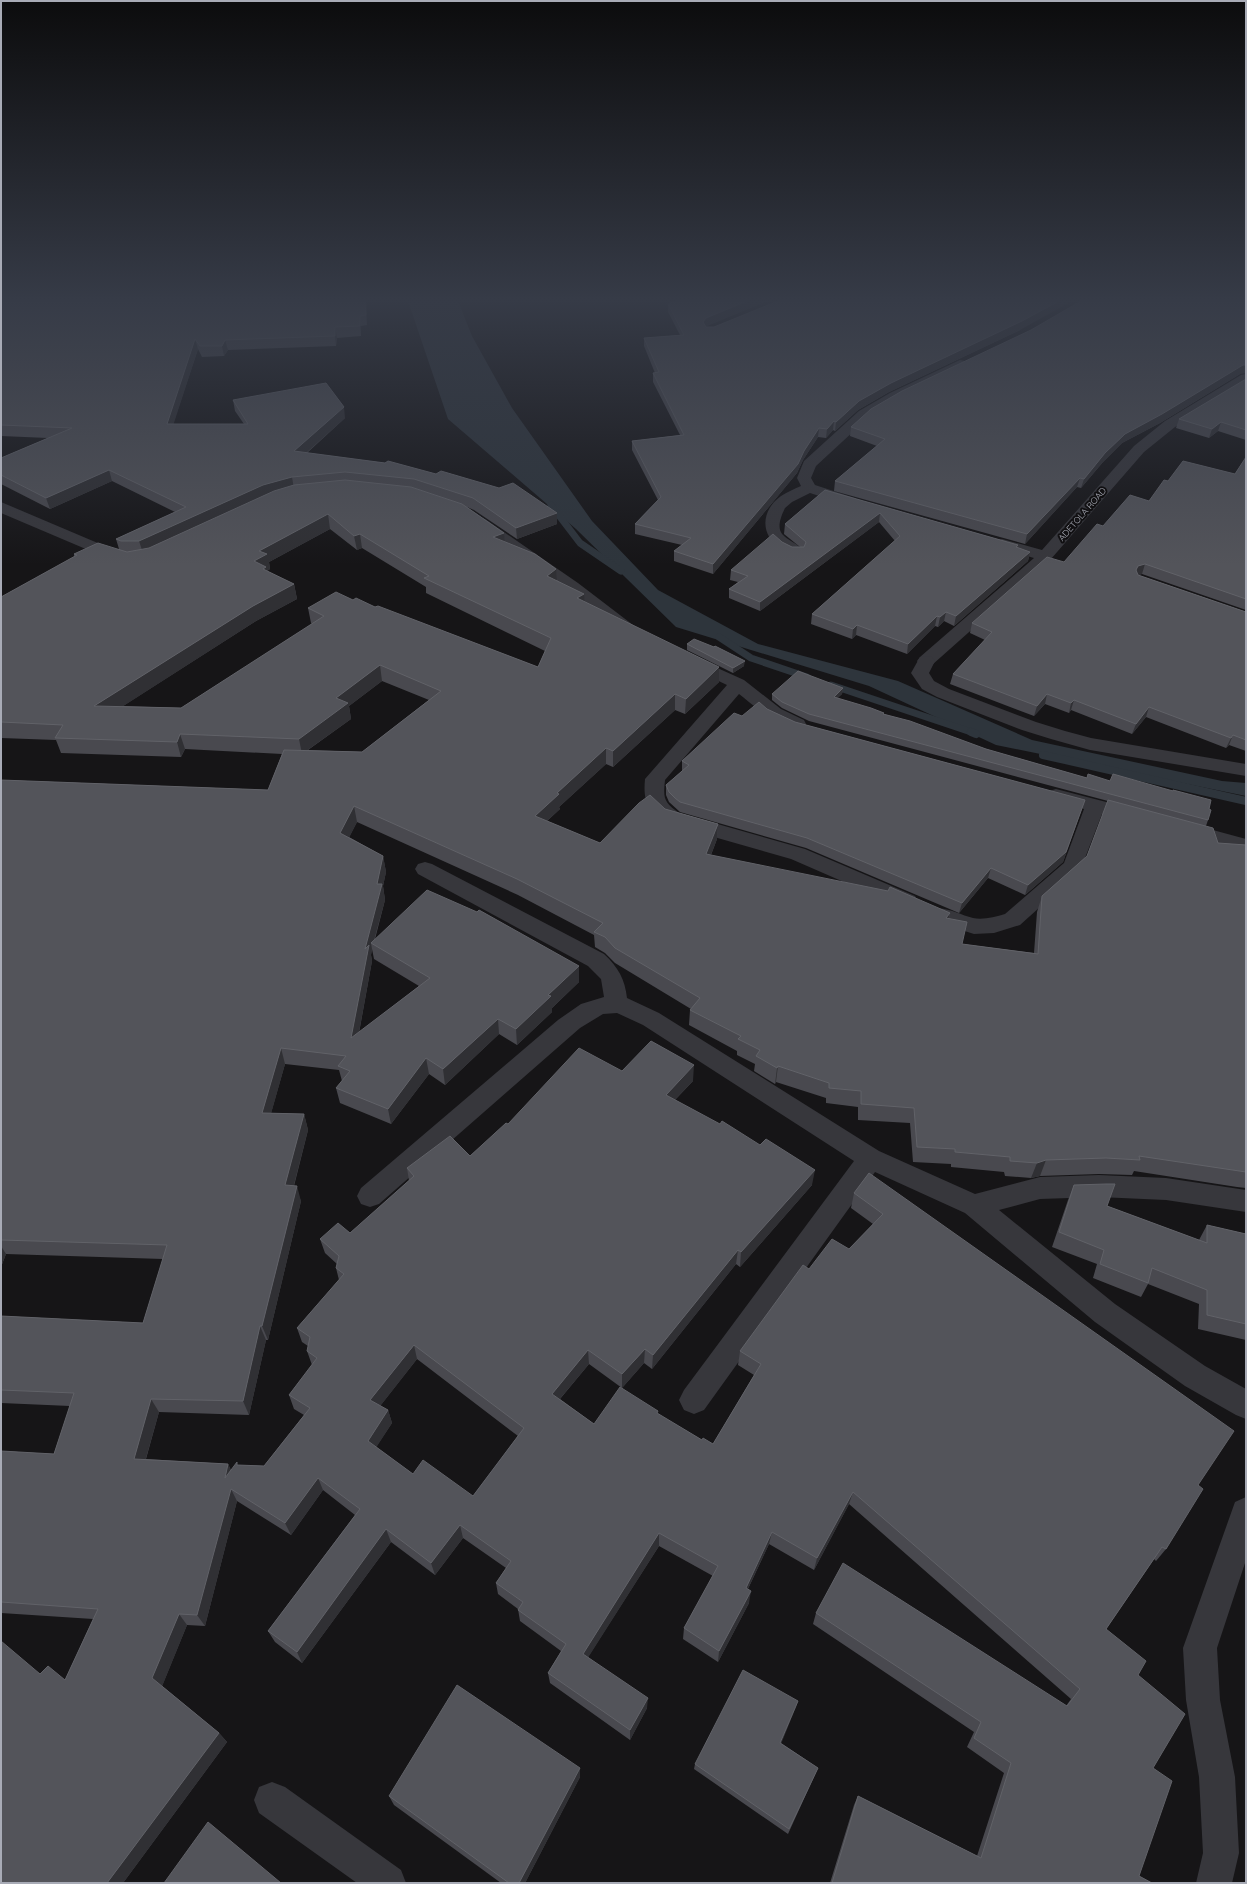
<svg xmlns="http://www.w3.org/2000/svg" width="1247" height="1884" font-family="Quicksand,sans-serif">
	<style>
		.water { fill: #2e353c }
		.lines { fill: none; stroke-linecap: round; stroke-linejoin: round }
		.stream-far1 { stroke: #2e353c; stroke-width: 7 }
		.stream { stroke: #2e353c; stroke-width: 8 }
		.minor { fill: #37373c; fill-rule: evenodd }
		.tertiary { fill: #37373c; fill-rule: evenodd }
		.wall { fill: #49494f; fill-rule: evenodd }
		.shaded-wall { fill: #303034 }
		.building { fill: #53545a; stroke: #616268; fill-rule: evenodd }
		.labels { text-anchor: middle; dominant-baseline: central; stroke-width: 4; stroke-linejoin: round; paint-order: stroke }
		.far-street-label { font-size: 9px; fill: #a8abb6; stroke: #111012 }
	</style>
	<rect width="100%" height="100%" fill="#161517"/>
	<!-- water -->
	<polygon class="water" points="408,301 458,301 472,336 512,408 592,521 658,590 758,644 898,681 1032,740 1222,781 1246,783 1246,796 996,745 869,686 676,627 576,529 448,419"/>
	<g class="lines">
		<!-- stream-far1 -->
		<g class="stream-far1">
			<polyline points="551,505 580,543 621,571"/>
			<polyline points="719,637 751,658 807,677"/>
			<polyline points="831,685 974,733"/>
		</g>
		<!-- stream -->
		<g class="stream">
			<polyline points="971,732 976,734"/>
			<polyline points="1043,755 1246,801"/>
		</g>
		<!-- minor -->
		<g class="minor">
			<path d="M960,360l5,1 1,3 -1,3 -65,32 -31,18 -53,49 -5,12 4,7 40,13 3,3 -3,3 -5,2 -40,-13 -18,9 -7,6c-16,33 7,27 19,44l-2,3c-9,2 -13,-1 -20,-5 -22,-14 -22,-39 -1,-54 6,-4 13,-7 20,-10l-4,-8 7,-17 55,-50 31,-18z"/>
			<polygon points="1246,374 1246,384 1175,427 1144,452 1051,559 932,665 926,666 920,665 917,661 920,657 1034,558 996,547 994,544 996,541 1002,539 1042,550 1134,446 1165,421 1241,375"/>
			<polygon points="1,502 126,555 128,558 126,561 120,563 114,561 1,513"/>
			<polygon points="480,517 485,519 578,583 633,625 636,629 633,633 627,634 621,633 566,589 475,525 472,522 475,519"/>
			<path d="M693,657l51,23 37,29 23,11 2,4 -2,4c-22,5 -49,-22 -65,-34l-74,86c-2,19 -1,22 14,33l126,36 110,47 3,5 -3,5 -8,2 -8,-2 -108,-47 -126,-36c-18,-14 -22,-22 -20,-44l82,-94 -40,-19 -3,-4 3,-4z"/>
			<path d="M1056,789l85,22 3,5 -3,5 -7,2 -32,-9 -22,57 -60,54 -26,8 -20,1 -44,-14 -3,-5 3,-5c15,-5 29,5 43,8 10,2 22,-1 32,-4l59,-51 20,-54 -35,-10 -3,-4 3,-4z"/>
			<polygon points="1187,823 1246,839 1246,853 1180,835 1177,830 1180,825"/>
			<path d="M425,862l7,2 172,90c14,13 21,25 23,44l32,15 220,138 96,43 65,-17 59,-2 67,3 80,12v22l-80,-12 -67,-3 -59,2 -41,11 116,94 90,62 41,23v30l-10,-4 -51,-29 -90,-64 -130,-109 -90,-41 -171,238 -10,4 -10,-4 -5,-10 5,-10 170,-229 -211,-136 -26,-12 -14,1 -23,14 -201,176 -9,3 -9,-3 -4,-8 4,-8 197,-168 23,-16 23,-7 -3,-18 -13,-13 -170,-92 -3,-5 3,-5z"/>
			<polygon points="1246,1497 1246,1560 1217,1648 1220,1700 1235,1777 1239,1853 1232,1883 1196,1883 1203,1853 1199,1777 1186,1700 1183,1648 1235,1502"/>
			<polygon points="272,1782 285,1787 401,1870 406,1883 357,1883 259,1813 254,1800 259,1787"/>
		</g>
		<!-- tertiary -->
		<polygon class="tertiary" points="926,656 932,657 935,661 929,673 934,681 949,689 1036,722 1065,731 1091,738 1246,764 1246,776 1090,750 1051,739 1022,730 937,697 922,689 911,673 920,657"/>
	</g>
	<!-- wall -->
	<g class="wall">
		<path d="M1,301h366v24l-6,1v10l-24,2 -1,8 -108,4 -4,6 -22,1 -4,-8 -25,75h71l-9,-13 -2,-11 112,18 -38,35 78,10 172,61 -40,15 -43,-29 -7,-3 37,26v9l53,38 28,22 134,80 -34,32 -10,-4 -62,57 -7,-3 -47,43 1,2 -13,12 53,22 65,-34 53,15 -1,15 -6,16 239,58 -1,5 13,26 72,9 3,-41 5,-16 45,-40 21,-55 -299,-80 -27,-13 -10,-8v-6l71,-6 -1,6 -5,4 47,15v1l102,35 101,29 122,31 -1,11 -2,6 12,17 28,2v343l-9,-1 -103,-16 -2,4 -33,-1 -59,2 -9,2 -26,-2 -1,-4 -53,-5v-3l-38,-2 -3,-39 -52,-3v-13l-32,-4v-5l-50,-16 -1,2 -21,-13 1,-7 -18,-9v-4l-48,-26 1,-15 1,-1 -76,-46 -10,-10 -10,-6 -1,-12 -76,-40 -161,-73 -8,15 34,19 3,16 -3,14 2,14 -10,39 204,43 -27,26v4l-35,33 -18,-11 -54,51 -16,-11 -38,50 -51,-21 -4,-15 6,-7 -3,-11 -54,-6 -14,49 33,1 4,16 -14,56 7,15 -33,139h-2l-17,75 -90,-3 -13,47 82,5 3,6 8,-5 25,1 40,-51 -10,-6 -5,-14 23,-30 -5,-14 1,-5 -6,-4 -5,-14 42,-48 -3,-12 1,-4 -12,-11 -5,-14 30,-6 59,-52 -2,-13 63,-12 38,-32 114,-53 71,10 -18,19 137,85 -72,82 -4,-3 -84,105 -8,-6 -22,25 -33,-24 -29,35 34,25 64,-10 44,26 11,4 41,-69 -16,-10 2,-14 69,-82 40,-20 24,-25 -22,-16 3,-15 15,-20 329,312 -32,64 -10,12 -2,-2 -48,70 32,46 15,93 -14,108 13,7h-322l24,-78 4,-9 119,60 27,-83 -37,-26 7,-15 -161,-108 3,-11 250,93 5,-7 -222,-195 -35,66 -45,-26 -21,45 1,14 -31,59 -35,-23 1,-11 29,-52 -54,-30 -71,111 59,51 -17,32 -80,-57 -2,-10 13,-22 -41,-30 -2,-12 -20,-15 -2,-11 10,-15 -43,-30 -28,37 -44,-33 -89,121 -27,-21 -7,-11 87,-116 -32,-25 -32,45 -54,-34 -32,125 -18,-1 -25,61 57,47 8,9 -104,141h-122l39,-209 25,6 28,-61 -92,-6v-162l53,3 16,-48 -69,-3v-87l142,7 20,-64 -157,-5 -5,13v-487l267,10 14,-36 -97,-5 -4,8 -120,-4 -5,-13 -55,-2v-141l73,-40v-3l45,-5 -3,-10 59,-27 -63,-31 -62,28 -49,-25v-26l47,-20 -47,-2zM330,529l27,21 5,-2 64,39v6l119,58 -7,16 -163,-60 -22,-7 -45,8 3,15 1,1 -131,84 -58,-2 133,-85 41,-22 -3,-15 -27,-13 3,-2 -1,-7zM382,681l47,19 -67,52 -54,-2 43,-31 -2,-13zM372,949l2,10 45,27 -60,47 13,-72 -1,-6zM417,1359l101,77 -45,60 -60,-22 -37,-27 16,-24 -4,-13 -8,-4z"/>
		<polygon points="676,301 767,301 706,326 706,327 1020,330 889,392 858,410 835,431 833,430 826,438 818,437 803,460 797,473 713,574 674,561 674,551 682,545 635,534 635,524 658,500 632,450 632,441 680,435 653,382 653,373 655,373 644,346 644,338 680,335 668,312 668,304"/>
		<polygon points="1031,330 1240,374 1160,423 1122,443 1103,462 1081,488 1077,487 1025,544 834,491 835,481 877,446 850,436 851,427"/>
		<polygon points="1246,379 1246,440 1218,431 1209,438 1176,428 1179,419"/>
		<polygon points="1246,457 1246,610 1142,574 1138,575 1246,612 1246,751 1229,745 1226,748 1146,717 1132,734 1071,710 1069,713 1045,704 1034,716 950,684 953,674 985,640 970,633 972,623 1064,562 1103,526 1149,501 1168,481 1235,474"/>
		<polygon points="825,490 1018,545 1017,548 1030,552 1028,561 954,626 944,621 938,627 935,626 907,654 856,635 852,639 811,624 812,614 895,541 879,522 760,611 729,598 729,589 738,582 730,580 731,570 782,542 792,547 800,547 784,534 785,524"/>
		<polygon points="687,644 714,647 744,666 733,673 687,650"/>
		<polygon points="767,709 795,722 1085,800 1063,862 1025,895 988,878 959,913 806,848 680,812 669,802 666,795 666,785 682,771 682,761 742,716"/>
		<polygon points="1074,1185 1107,1206 1199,1240 1207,1225 1246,1234 1246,1340 1198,1329 1199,1304 1148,1284 1141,1297 1093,1278 1097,1264 1052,1247 1068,1200"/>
		<polygon points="798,1701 781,1743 818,1768 788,1834 694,1769 695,1764"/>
		<polygon points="580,1777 525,1883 501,1883 394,1805 389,1796"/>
	</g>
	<!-- shaded-wall -->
	<g class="shaded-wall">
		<polygon points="365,301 367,301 367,325 366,315"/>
		<polygon points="747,301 767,301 705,327 703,322 706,318"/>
		<polygon points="1059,301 1072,301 1020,330 889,392 858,410 835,431 836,422 859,401 891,383"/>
		<polygon points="360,316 361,326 361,336 360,326"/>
		<polygon points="335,327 337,338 336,346 335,336"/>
		<polygon points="195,339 198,349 170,435 167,424"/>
		<polygon points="225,340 228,350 224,356 222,346"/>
		<polygon points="1243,365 1246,365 1246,373 1240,374 1160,423 1122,443 1103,462 1081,488 1084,479 1105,453 1125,434"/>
		<polygon points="344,407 345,418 296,462 294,451"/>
		<polygon points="834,421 833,430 826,438 827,429"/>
		<polygon points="1221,422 1218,431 1209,438 1212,429"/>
		<polygon points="819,428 818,437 803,460 797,473 713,574 713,564 804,451"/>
		<polygon points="109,470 112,481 50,509 46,498"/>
		<polygon points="292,477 294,489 143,553 139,541 263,485"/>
		<polygon points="1080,478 1077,487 1025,544 1027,534"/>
		<polygon points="557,513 557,524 517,539 516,528"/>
		<polygon points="880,513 879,522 760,611 760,602"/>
		<polygon points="328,514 330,529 269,562 270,569 267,571 270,582 254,561 259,551"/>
		<polygon points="504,533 505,548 493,537"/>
		<polygon points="360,534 362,548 357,550 354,536"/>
		<polygon points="1030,552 1028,561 954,626 956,616"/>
		<polygon points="1145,564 1142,574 1136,576 1136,570 1138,566"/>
		<polygon points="556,569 557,584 547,576"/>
		<polygon points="294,584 297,599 256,621 100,721 94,706 253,606"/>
		<polygon points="584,594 585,609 577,598"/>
		<polygon points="946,612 944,621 938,627 940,617"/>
		<polygon points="937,616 935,626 907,654 908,644"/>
		<polygon points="857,625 856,635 852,639 853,629"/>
		<polygon points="745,661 744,666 733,673 733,668"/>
		<polygon points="380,665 382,681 349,706 351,719 302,754 299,739 336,698"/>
		<polygon points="719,667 719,682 685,714 686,699"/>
		<polygon points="843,688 842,694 833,703 834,697"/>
		<polygon points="675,694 675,710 613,767 613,751"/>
		<polygon points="1047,694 1045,704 1034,716 1037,706"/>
		<polygon points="1074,700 1071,710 1069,713 1071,703"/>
		<polygon points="1149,707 1146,717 1132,734 1136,724"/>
		<polygon points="180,734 185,749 181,757 177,742"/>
		<polygon points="1233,735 1229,745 1226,748 1231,738"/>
		<polygon points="606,748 606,764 559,807 560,809 536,831 535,816 557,793"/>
		<polygon points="1085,800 1063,862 1025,895 1028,885"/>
		<polygon points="354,806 357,822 344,848 340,833"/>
		<polygon points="718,824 717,839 705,870 706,854"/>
		<polygon points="383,856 386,872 383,886 385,900 373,944 371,943 372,949 371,955 372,961 355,1054 351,1038 365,949 377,884"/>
		<polygon points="991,868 988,878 959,913 962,903"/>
		<polygon points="950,913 946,928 946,918"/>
		<polygon points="579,966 579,982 552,1008 552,1012 517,1045 516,1029 548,995"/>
		<polygon points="498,1019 499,1034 445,1085 443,1069"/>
		<polygon points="281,1048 285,1064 267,1128 262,1113"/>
		<polygon points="426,1058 429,1074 391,1124 388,1109"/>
		<polygon points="694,1065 693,1081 665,1110 666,1095"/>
		<polygon points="778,1066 776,1082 775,1084 777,1068"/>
		<polygon points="304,1114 308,1130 290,1200 285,1185"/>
		<polygon points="1046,1160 1040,1176 1031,1178 1037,1163"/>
		<polygon points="815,1170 812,1185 740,1267 741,1252"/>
		<polygon points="297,1186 301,1201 268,1340 262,1326"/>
		<polygon points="1,1246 6,1254 1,1267"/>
		<polygon points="738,1250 736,1264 652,1369 653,1355"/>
		<polygon points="260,1326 266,1340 249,1415 243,1401"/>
		<polygon points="414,1345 417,1359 374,1414 370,1400"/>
		<polygon points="645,1349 644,1363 622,1388 622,1374"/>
		<polygon points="588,1350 589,1364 553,1407 552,1394"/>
		<polygon points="151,1399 159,1412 142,1472 134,1459"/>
		<polygon points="388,1410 392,1423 372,1454 368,1441"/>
		<polygon points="228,1464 234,1477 231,1489 237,1501 205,1626 197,1615"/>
		<polygon points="318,1478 323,1490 291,1535 285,1523"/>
		<polygon points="853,1492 849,1504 814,1570 817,1558"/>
		<polygon points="460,1525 463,1538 435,1575 431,1563"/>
		<polygon points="386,1529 391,1542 302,1663 297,1652"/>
		<polygon points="772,1532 769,1544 743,1599 746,1588"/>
		<polygon points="659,1533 659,1546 584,1664 583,1654"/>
		<polygon points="751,1591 749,1603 718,1662 719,1651"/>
		<polygon points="179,1614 187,1625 161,1689 152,1678"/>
		<polygon points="648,1698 647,1708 630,1740 630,1730"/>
		<polygon points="798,1701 796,1707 779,1749 780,1743"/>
		<polygon points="219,1733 227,1742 123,1883 107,1883"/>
		<polygon points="580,1768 580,1777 525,1883 519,1883"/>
	</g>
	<!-- building -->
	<g class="building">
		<polygon points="1,301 365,301 366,315 360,316 360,326 335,327 335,336 225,340 222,346 200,346 195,339 167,424 248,424 233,400 326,383 344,407 294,451 385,463 388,461 436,474 441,471 499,488 513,483 557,513 516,528 473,498 414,479 345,472 292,477 263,485 139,541 121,541 116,539 186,507 109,470 46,498 1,475 1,458 72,428 1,425"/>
		<polygon points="676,301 747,301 706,318 703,322 706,327 714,327 778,301 1059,301 1022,321 891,383 859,401 836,422 834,421 827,429 819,428 804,451 798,464 713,564 674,551 691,538 635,524 661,497 632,441 684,435 653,373 659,372 644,338 684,335 668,304"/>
		<polygon points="1081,301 1246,301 1246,365 1243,365 1162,414 1125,434 1105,453 1084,479 1080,478 1027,534 835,481 885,439 851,427 871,409 902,391 1031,330"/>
		<polygon points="1246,379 1246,430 1221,422 1212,429 1179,419"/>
		<polygon points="1246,457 1246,599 1145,564 1138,566 1136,570 1138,575 1246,612 1246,740 1233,735 1231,738 1149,707 1136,724 1074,700 1071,703 1047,694 1037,706 953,674 992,632 972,623 1047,557 1064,562 1097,524 1103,526 1130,495 1149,501 1164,480 1168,481 1183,461 1235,474"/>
		<path d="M345,480l66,7 51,17 42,29 -11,4 42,17 21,15 -9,7 37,18 -7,4 142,69 -33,32 -11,-5 -62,57 -7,-3 -49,45 2,1 -24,22 65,27 39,-40 11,-8 15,14 53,15 -12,30 182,37 2,-4 60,26 -4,5 21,4 -5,22 76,10 4,-58 45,-40 21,-56 105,28 5,15 28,2v327l-107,-16 1,4 -34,-2 -60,2 -9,3 -27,-2v-4l-55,-5v-3l-38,-2 -3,-39 -53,-4v-13l-32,-3v-5l-51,-17 -1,2 -21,-12 4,-6 -22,-11 3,-3 -51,-26 10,-12 -85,-50 -10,-11 -11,-5 9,-9 -86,-44 -163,-73 -14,27 43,23 -6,28h5l-17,65 4,-4 -18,93 79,-60 -59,-35 56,-53 50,22 2,-2 100,56 -31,29 3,1 -35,33 -18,-10 -55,50 -17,-11 -38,51 -52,-21 14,-17 -12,-5 8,-10 -65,-8 -19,65 42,1 -19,71 12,1 -35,140h-2l-17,75 -92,-2 -17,60 94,5 -3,14 12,-16v3l27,1 46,-58 -21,-13 28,-37 -10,-7 3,-14 -13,-9 47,-54 -8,-6 3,-12 -19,-17 18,-16 12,10 64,-57 -7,-8 43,-32 20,20 36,-33 2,1 71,-76 43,23 29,-30 43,24 -28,30 54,29 2,-3 38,24 6,-6 49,31 -74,82 -3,-2 -85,105 -8,-6 -23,25 -34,-24 -36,44 42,30 26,-37 38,24 -1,2 45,27 1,-2 10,6 48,-80 -21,-13 63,-86 6,4 23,-30 17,10 34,-35 -29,-21 15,-20 365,258 -36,54 5,4 -37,60 -4,-2 -56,82 40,32 -8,14 47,39 -32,54 19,13 -33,95 13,7h-320l26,-87 123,62 30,-95 -37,-25 7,-16 -165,-109 27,-50 224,143 13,-17 -227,-197 -36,66 -45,-26 -26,56 5,3 -32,60 -35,-23 34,-62 -59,-33 -76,121 65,44 -18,32 -82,-57 18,-29 -48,-34 5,-8 -27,-19 15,-22 -51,-36 -29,38 -45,-34 -89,123 -29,-21 92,-122 -42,-31 -33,45 -54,-34 -34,126 -18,-1 -27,64 67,55 -112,150h-106v-242l39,33 8,-8 17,14 33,-71 -97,-7v-151l53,3 20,-61 -73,-3v-74l142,7 24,-78 -166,-5v-460l267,10 16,-40 78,2 79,-61 -61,-26 -44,33 12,5 -49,36 -119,-5 -3,8 -122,-4 8,-13 -62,-3v-125l76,-42 -3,-1 24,-11 29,9 22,-4 125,-57 20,-6zM328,514l26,22 6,-2 69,42 -5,2 127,60 -13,29 -160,-61 -3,1 -19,-9 -3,2 -17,-8 -28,16 16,8 -143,92 -87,-2 159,-100 41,-22 -31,-15 3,-2 -12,-6 13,-7 -8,-3zM414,1345l110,83 -51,68 -50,-36 -10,14 -45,-33 20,-31 -18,-10z"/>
		<polygon points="825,490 1018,545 1016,547 1030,552 956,616 946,612 940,617 937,616 908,644 857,625 853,629 812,614 900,536 880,513 760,602 729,589 748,576 731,570 773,534 782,542 792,547 804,547 806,542 785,524"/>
		<polygon points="694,639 714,647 715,646 745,661 733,668 687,644"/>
		<polygon points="798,671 843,688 834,697 871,708 884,713 883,714 910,721 986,749 1087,778 1088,774 1110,781 1113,774 1173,791 1173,790 1211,800 1209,809 1211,810 1208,820 809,714 782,702 772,694"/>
		<polygon points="759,702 767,709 795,722 1085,800 1066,852 1028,885 991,868 962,903 807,838 680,802 675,798 669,792 666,785 689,765 682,761 734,713 742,716"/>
		<polygon points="1106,1184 1115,1184 1107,1206 1207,1243 1207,1225 1246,1234 1246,1324 1207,1315 1207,1290 1152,1268 1148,1283 1100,1264 1104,1250 1059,1232 1074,1185"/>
		<polygon points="743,1670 798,1701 780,1743 818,1768 789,1829 695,1764"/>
		<polygon points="457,1685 580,1768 519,1883 509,1883 389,1796"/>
		<polygon points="208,1822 281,1883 164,1883"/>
	</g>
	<!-- sky -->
	<linearGradient id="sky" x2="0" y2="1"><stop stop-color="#0c0c0d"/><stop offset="0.53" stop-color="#363b47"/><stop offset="1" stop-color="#363b47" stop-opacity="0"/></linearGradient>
	<rect width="1247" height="565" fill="url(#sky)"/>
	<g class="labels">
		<!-- far-street labels -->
		<g class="far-street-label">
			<text transform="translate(1082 514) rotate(-49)">ADETOLA ROAD</text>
		</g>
	</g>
	<!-- border -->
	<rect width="1247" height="1884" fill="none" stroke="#a8abb6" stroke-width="4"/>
</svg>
